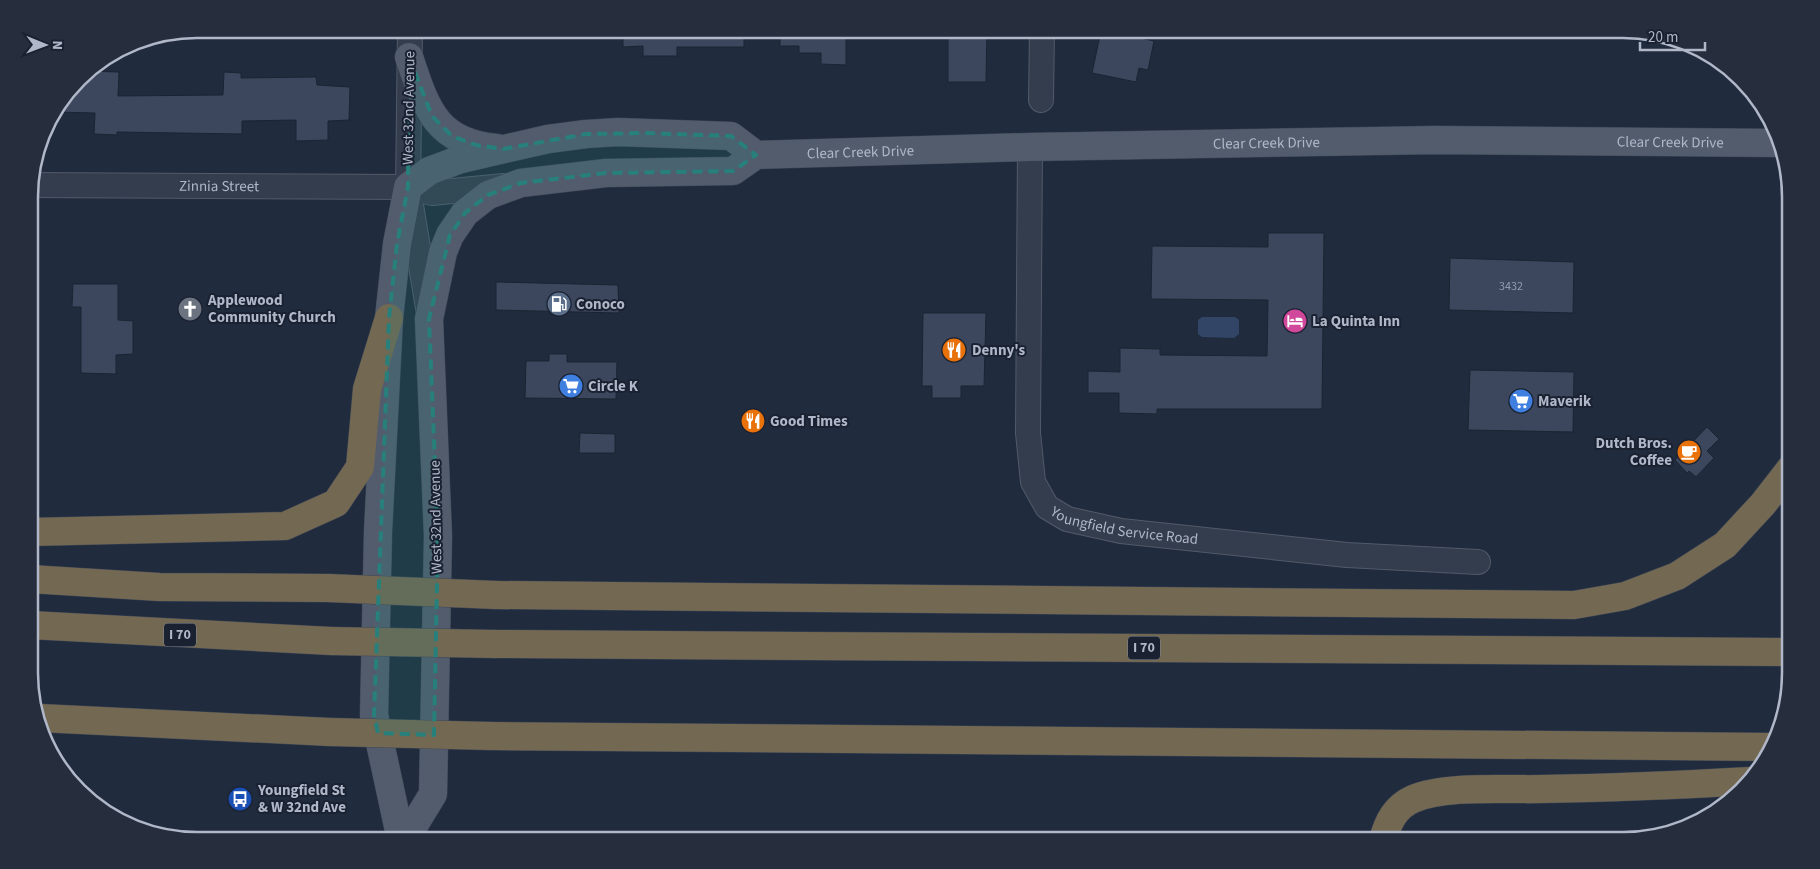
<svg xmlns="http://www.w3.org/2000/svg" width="1820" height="869" font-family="'Source Sans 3',sans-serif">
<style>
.water{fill:#324566}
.building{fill:#3c475d;stroke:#1c2433}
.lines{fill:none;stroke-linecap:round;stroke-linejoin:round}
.minor-casing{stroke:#525a6a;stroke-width:26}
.major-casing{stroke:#3d4655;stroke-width:29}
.highway-casing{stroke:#3f4757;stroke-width:29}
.minor{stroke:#343d4d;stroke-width:24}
.major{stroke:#525c6d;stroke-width:28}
.highway{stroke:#736851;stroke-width:28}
.highway-bridge-casing{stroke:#3f4757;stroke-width:29;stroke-linecap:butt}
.highway-bridge{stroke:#736851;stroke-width:28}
.marked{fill:#27807c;fill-opacity:0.2;stroke:#27807c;stroke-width:4;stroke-dasharray:10 6;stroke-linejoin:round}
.labels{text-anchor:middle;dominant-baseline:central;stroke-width:4;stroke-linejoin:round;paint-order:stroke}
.number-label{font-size:12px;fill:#929bad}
.shield{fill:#1a2231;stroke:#828a9b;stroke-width:1}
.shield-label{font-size:14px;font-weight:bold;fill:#afb7c8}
.street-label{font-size:15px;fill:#afb7c8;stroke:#1a2231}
.poi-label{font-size:15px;font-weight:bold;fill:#afb7c8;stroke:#1a2231;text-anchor:start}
.rim{fill:none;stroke:#afb7c8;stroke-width:2.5}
</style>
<rect width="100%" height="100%" fill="#202b3d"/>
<path class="water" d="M 1202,317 L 1235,317 L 1239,320 L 1239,334 L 1234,338 L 1202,337 L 1198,334 L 1198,320 Z"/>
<path class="building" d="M 623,29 L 744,29 L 744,47 L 677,47 L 677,56 L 643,56 L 643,46 L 623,47 Z
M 780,29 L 846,29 L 846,65 L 821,64 L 821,53 L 799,53 L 799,46 L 780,46 Z
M 948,29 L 987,29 L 986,82 L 948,82 Z
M 1110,29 L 1138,29 L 1136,37 L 1154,41 L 1148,70 L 1139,68 L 1136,82 L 1092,73 L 1101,31 L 1109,33 Z
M 85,71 L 119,72 L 118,96 L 223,95 L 224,72 L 241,73 L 241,78 L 316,77 L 317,85 L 350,87 L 349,120 L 328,121 L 328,140 L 296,141 L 296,120 L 242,121 L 242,134 L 117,132 L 117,135 L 94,134 L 95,113 L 54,112 Z
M 1268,233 L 1324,233 L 1322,409 L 1157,409 L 1157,414 L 1119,413 L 1119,393 L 1088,393 L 1088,371 L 1120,372 L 1120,348 L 1160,349 L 1160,355 L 1267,356 L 1268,300 L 1151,299 L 1152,246 L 1268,247 Z
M 1450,258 L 1574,262 L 1573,313 L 1449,310 Z
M 496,282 L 618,285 L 619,313 L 496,310 Z
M 73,284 L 118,284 L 118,320 L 133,321 L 133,354 L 116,355 L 116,374 L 81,373 L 81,307 L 72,307 Z
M 923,313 L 986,313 L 984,386 L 961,386 L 961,398 L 932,398 L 932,386 L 922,386 Z
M 549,354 L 567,354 L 567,362 L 617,362 L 616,399 L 525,398 L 526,361 L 549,361 Z
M 1470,370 L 1574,372 L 1573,432 L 1468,430 Z
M 1707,427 L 1719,439 L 1707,451 L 1714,458 L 1696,477 L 1689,471 L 1687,473 L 1675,460 Z
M 580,433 L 615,434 L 615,453 L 579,453 Z"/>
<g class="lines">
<defs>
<g id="minor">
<path d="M 410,29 L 408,187 L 428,308"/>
<path d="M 1041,100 L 1042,29"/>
<path id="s1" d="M 1030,147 L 1028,433 L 1033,482 L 1047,507 L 1067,519 L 1121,531 L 1347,555 L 1478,562"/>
<path id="s2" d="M 29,185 L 408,187 L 432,193 L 504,186"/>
</g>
<g id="major">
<path d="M 409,57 C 426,108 436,143 497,148"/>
<path d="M 401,840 L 374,715 L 378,532 L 389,318 L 397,244 L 408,187 L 429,171 L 461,159 L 548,139 L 586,134 L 618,132 L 731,136 L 756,155"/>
<path id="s3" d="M 405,840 L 433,794 L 438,536 L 429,319 L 443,252 L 450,235 L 465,213 L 488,195 L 521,183 L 606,173 L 733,171 L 756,155 L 1030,147 L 1436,140 L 1777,143"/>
</g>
<path id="highway" d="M 30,532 L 285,526 L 336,503 L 360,467 L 367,389 L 389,318
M 30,579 L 159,587 L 328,588
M 496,595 L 1574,605 L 1625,596 L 1677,576 L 1725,545 L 1763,504 L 1791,468
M 30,625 L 331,641
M 496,644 L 1791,652
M 40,718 L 330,732
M 490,736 L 1773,747
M 1383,840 C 1388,822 1395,807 1413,799 C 1445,785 1505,790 1541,789 C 1611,788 1681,785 1750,781"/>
</defs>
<use href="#minor" class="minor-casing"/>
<use href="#major" class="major-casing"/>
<use href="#highway" class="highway-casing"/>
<use href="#minor" class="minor"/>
<use href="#major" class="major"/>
<use href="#highway" class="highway"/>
<defs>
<path id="highway-bridge" d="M 328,588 L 496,595
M 331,641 L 496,644
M 330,732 L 490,736"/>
</defs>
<use href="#highway-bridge" class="highway-bridge-casing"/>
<use href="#highway-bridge" class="highway-bridge"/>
</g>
<path class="marked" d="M 409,57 L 432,116 L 452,136 L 476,145 L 503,149 L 586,134 L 646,133 L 731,136 L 756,155 L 733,171 L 606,173 L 521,183 L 488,195 L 465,213 L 450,235 L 429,319 L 438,536 L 434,735 L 378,733 L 374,715 L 389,318 L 397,244 L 408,187 Z"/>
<defs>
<symbol id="fuel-disc" viewBox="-11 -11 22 22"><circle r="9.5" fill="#5c6f8a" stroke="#1a2231"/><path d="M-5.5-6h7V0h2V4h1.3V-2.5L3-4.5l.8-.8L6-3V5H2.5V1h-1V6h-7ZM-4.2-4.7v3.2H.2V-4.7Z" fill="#fff"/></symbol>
<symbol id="church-disc" viewBox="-11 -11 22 22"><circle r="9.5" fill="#6b7280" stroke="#1a2231"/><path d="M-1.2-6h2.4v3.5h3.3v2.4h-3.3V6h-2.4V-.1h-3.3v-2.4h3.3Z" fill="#fff"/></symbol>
<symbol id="hotel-disc" viewBox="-11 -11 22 22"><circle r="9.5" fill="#d1479c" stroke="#1a2231"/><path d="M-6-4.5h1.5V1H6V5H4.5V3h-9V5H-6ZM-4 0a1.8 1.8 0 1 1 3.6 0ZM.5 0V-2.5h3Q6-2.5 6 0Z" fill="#fff"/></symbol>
<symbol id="restaurant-disc" viewBox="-11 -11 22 22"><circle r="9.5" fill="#e8710a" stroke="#1a2231"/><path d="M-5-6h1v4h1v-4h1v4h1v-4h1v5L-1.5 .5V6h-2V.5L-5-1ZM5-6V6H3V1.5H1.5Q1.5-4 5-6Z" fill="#fff"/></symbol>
<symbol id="supermarket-disc" viewBox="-11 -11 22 22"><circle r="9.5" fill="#3f7fe0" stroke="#1a2231"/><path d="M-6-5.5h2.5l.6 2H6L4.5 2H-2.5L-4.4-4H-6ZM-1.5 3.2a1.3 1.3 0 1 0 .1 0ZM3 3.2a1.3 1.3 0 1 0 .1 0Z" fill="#fff"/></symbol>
<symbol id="cafe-disc" viewBox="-11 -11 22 22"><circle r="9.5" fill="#e8710a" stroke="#1a2231"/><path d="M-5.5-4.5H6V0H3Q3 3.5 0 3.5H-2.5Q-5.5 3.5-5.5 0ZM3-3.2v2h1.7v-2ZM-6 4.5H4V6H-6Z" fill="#fff"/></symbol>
<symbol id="bus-disc" viewBox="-11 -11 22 22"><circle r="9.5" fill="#1a4fb4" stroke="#1a2231"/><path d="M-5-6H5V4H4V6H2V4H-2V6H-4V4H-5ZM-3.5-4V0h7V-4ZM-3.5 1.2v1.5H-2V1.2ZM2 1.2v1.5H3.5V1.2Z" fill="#fff"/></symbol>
</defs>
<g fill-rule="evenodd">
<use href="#fuel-disc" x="545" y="290" width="28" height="28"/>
<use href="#church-disc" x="176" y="295" width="28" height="28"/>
<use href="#hotel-disc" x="1281" y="307" width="28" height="28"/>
<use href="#restaurant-disc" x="940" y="336" width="28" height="28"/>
<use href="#supermarket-disc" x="557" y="372" width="28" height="28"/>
<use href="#supermarket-disc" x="1507" y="387" width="28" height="28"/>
<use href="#restaurant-disc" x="739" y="407" width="28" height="28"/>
<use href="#cafe-disc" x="1675" y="438" width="28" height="28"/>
<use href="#bus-disc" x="226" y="785" width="28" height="28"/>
</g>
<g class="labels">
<g class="number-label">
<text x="1511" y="286">3432</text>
</g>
<g class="shield">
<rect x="164" y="623.5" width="32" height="23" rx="4"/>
<rect x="1128" y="636.5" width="32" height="23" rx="4"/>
</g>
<g class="shield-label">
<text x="180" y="635">I 70</text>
<text x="1144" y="648">I 70</text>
</g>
<g class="street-label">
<text transform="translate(409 108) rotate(-89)">West 32nd Avenue</text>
<text stroke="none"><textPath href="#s3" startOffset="1862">Clear Creek Drive</textPath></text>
<text stroke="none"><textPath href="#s3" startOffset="1458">Clear Creek Drive</textPath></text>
<text stroke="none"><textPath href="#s3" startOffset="1052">Clear Creek Drive</textPath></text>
<text stroke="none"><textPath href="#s2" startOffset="190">Zinnia Street</textPath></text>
<text transform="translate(436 517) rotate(-91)">West 32nd Avenue</text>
<text stroke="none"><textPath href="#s1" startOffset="445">Youngfield Service Road</textPath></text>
</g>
<g class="poi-label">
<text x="208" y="300">Applewood<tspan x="208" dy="17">Community Church</tspan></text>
<text x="576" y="304">Conoco</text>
<text x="1312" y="321">La Quinta Inn</text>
<text x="972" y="350">Denny's</text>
<text x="588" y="386">Circle K</text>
<text x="1538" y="401">Maverik</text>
<text x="770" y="421">Good Times</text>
<text x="1672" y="443" text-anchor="end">Dutch Bros.<tspan x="1672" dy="17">Coffee</tspan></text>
<text x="258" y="790">Youngfield St<tspan x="258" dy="17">&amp; W 32nd Ave</tspan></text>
</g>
</g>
<path d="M0 0H1820V869H0ZM197 38H1623A159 159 0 0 1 1782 197V673A159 159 0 0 1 1623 832H197A159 159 0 0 1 38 673V197A159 159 0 0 1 197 38Z" fill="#262e3d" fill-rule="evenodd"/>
<path class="rim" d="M197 38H1623A159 159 0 0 1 1782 197V673A159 159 0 0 1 1623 832H197A159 159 0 0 1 38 673V197A159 159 0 0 1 197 38Z"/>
<g transform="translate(45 45) rotate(91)" stroke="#1a2231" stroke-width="4" paint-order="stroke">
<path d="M0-4L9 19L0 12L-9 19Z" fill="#afb7c8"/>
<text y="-8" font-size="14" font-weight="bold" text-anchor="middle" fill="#afb7c8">N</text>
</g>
<path d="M1640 42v8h65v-8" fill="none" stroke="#afb7c8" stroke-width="2.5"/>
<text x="1648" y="42" font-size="15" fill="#afb7c8" stroke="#1a2231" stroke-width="4" paint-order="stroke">20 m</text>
</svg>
